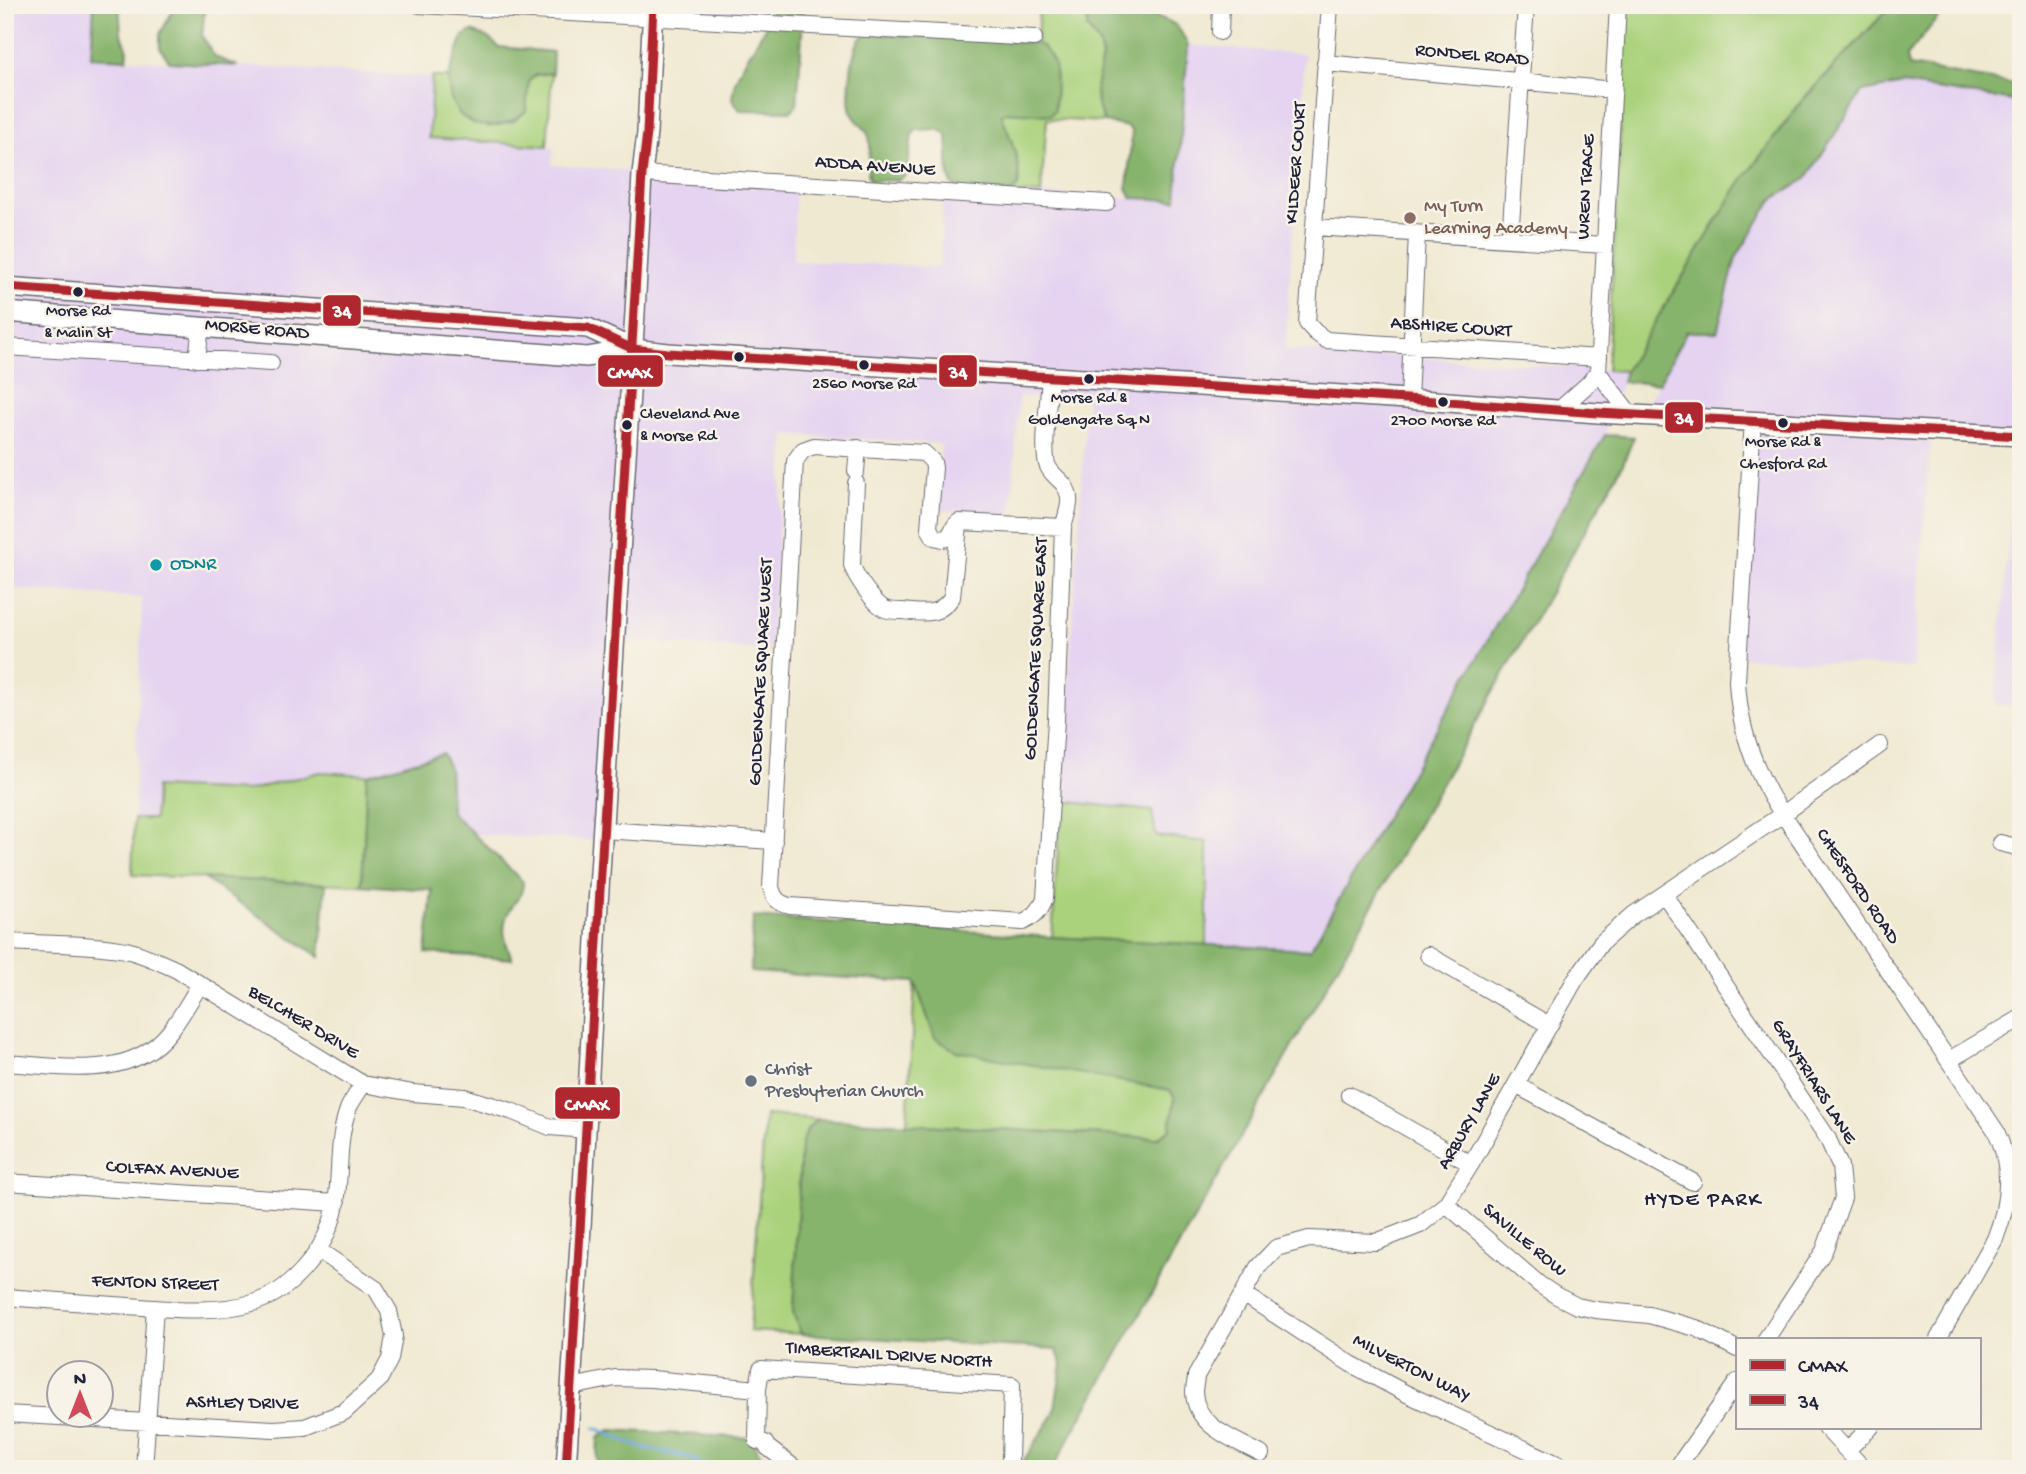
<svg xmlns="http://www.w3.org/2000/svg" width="2026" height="1474" font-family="'Gochi Hand',sans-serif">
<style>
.built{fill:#e5d3f1}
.green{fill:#aad27c;stroke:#667a5c;stroke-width:2}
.forest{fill:#87b46c;stroke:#546b54;stroke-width:2}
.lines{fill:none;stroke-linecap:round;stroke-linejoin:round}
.stream{stroke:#74a9e1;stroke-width:3.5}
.minor-casing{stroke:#6a6870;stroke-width:18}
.major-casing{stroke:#6a6870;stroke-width:22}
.minor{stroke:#fff;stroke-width:16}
.major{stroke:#fff;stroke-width:19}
.bus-1-casing{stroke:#f7f3e8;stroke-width:14}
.bus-2-casing{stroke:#f7f3e8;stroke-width:14}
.bus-1{stroke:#af272f;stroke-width:9}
.bus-2{stroke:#af272f;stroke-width:9}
.education-dot{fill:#8d6e63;stroke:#f7f3e8;stroke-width:2.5}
.bus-dot{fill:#22223b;stroke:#f7f3e8;stroke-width:2.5}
.culture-dot{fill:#0f9aa8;stroke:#f7f3e8;stroke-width:2.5}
.worship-dot{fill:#6b7280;stroke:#f7f3e8;stroke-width:2.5}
.labels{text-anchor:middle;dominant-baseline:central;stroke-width:5;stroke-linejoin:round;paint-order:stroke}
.bus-label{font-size:17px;fill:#22223b;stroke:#f7f3e8}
.street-label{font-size:19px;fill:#22223b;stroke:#f7f3e8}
.education-label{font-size:19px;fill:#785e54;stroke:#f7f3e8;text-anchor:start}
.culture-label{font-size:19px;fill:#0d838f;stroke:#f7f3e8;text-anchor:start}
.worship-label{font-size:19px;fill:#5b616d;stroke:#f7f3e8;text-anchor:start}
.neighbourhood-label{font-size:21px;letter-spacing:2px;fill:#22223b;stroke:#f7f3e8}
.line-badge{stroke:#f7f3e8;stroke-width:2.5}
.badge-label{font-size:19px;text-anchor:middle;font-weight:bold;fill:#fff}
</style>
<rect width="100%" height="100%" fill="#f7f3e8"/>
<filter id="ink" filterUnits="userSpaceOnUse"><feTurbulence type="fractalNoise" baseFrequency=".0143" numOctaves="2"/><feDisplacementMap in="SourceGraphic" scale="14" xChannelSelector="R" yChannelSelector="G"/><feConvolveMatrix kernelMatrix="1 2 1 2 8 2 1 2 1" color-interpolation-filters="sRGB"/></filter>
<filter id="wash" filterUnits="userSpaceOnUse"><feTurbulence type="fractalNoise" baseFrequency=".00686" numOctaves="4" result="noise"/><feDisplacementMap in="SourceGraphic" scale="28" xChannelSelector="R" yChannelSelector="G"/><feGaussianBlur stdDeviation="1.57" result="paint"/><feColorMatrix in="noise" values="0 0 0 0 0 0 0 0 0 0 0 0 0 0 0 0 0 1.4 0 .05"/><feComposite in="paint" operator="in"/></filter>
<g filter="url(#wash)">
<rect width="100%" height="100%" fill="#f0e9d2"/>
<path class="built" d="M 5,5 L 94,5 L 91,57 L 432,77 L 430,138 L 554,147 L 552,165 L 796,184 L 793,261 L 940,267 L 944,190 L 1176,200 L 1188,45 L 1305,54 L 1285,349 L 1625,371 L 1605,435 L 1310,951 L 1207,945 L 1207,842 L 1156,836 L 1152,811 L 1061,801 L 1087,400 L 1019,396 L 1011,515 L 937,510 L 941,444 L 785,434 L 770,651 L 616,640 L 604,841 L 472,834 L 451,812 L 449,768 L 442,753 L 367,775 L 320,772 L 246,791 L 156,787 L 154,820 L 134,819 L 142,598 L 5,588 Z
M 653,5 L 739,5 L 738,21 L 652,18 Z
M 1903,84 L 2021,102 L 2021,707 L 1995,705 L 2017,435 L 1931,429 L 1913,668 L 1738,657 L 1752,420 L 1642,414 L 1686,332 L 1717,332 L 1736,258 L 1772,200 L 1806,178 L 1862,92 Z"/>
<path class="green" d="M 1039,5 L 1089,5 L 1088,28 L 1099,44 L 1102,57 L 1096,89 L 1097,104 L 1104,122 L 1047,119 L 1041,194 L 1009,193 L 1001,114 L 1007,112 L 1050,115 L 1037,43 Z
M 1627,5 L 1892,5 L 1803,99 L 1738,186 L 1625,371 L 1607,370 Z
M 552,73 L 547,146 L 429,138 L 432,77 L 449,77 L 451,96 L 488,127 L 514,121 L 526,111 L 528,81 L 535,75 Z
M 320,772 L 367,775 L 362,885 L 132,875 L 134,819 L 154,819 L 156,787 L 246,791 Z
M 1061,801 L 1152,811 L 1156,836 L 1207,842 L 1207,945 L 1052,937 Z
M 915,982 L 935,1038 L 1170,1090 L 1175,1098 L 1170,1129 L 1157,1138 L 907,1124 Z
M 765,1115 L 818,1119 L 808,1128 L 801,1145 L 793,1312 L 801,1334 L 750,1331 Z"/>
<path class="forest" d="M 94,5 L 119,5 L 121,33 L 128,50 L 127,59 L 91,57 Z
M 176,5 L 205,5 L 202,36 L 215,57 L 238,66 L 170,62 L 160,48 L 160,34 Z
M 772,5 L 804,5 L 797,105 L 791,111 L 740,110 L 732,99 C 733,94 733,87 735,82 C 744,55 768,34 772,5 Z
M 1089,5 L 1131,5 C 1142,18 1162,14 1175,25 C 1181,29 1184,39 1188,45 L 1176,200 L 1132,198 L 1127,188 L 1132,132 L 1128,127 L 1104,122 L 1097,104 L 1096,89 L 1102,57 L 1099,44 L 1087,28 Z
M 1892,5 L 1948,5 L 1907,56 L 1909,66 L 2021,85 L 2021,102 L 1903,84 L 1862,92 L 1806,179 L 1772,200 L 1736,258 L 1717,332 L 1686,332 L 1659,383 L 1622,382 L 1625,371 L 1738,186 L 1803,100 Z
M 472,31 L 487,37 L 499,47 L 553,52 L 552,73 L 535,75 L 529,81 L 526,111 C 493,139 446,127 449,78 C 449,69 460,47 463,36 Z
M 866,33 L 1037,43 C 1062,59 1055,83 1055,110 L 1050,115 L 1007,112 L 1001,114 C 1010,137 1022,163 1018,187 L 1009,193 L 959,191 L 952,184 L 949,177 L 947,134 L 938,129 L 917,130 L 912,134 L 907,174 L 899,180 L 870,181 C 865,168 871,156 870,143 C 870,128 855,123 851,111 C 847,101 851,62 855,51 C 857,43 860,37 866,33 Z
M 1605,435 L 1634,437 L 1622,466 L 1052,1469 L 1018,1469 L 1054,1414 L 1062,1365 L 1056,1349 L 801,1334 L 793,1312 L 801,1145 L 808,1128 L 818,1119 L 1157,1138 L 1170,1129 L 1175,1098 L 1170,1090 L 956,1051 L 935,1038 L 915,982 L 751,972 L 753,917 L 1052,937 L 1310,950 Z
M 442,753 L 449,768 L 451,812 L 523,882 C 522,897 518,897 511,908 C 499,926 505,941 512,959 L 426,953 L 432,890 L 362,885 L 367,775 Z
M 203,878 L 326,884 L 320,957 Z
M 610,1430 L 751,1438 L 768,1469 L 603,1469 L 597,1459 L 598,1438 Z"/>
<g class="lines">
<path class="stream" d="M 595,1428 L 637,1446 L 692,1458 L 707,1469"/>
</g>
</g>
<g filter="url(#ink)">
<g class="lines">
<defs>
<path id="minor" d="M 419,5 L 1034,38
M 1330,5 L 1307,323 L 1315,332 L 1326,340 L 1599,358
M 1618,5 L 1598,372 L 1630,414
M 1220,32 L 1221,5
M 1325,63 L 1614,90
M 642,174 L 1107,203
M 1314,227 L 1605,245
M 1510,239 L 1526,5
M 5,328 L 9,288
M 5,347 L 271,363
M 197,359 L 201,326
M 1050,377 C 1049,397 1042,447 1047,464 C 1050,474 1059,478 1064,485 C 1074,498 1067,513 1063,527 L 1056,720 L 1045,898 C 1040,911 1035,916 1023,922 L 790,906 C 778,903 774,899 771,887 L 795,461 L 803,450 L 814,446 L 924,453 L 933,462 L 934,468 L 929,528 L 934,537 L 943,539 L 947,538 C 953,533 952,526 959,522 L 1063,527
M 1409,399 L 1417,234
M 1559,410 L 1588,384 L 1598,372
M 1753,420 L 1737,681 C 1739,724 1751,761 1772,798 L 1996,1131 C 2013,1167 2009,1204 1995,1239 L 1938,1339
M 856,471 L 858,448
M 856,483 L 852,565 C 855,576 874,604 885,609 C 890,611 897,611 902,611 C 924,613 938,617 952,597 L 959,525
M 603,830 L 774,841
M 2000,843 L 2021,848
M 1664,894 L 1827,1137 L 1840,1166 L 1843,1198 L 1824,1251 L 1766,1339
M 5,942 C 45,944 86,943 126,950 C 143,954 160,962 177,970 L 363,1084 L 413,1093 L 464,1097 L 511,1111 L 550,1127 L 586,1130
M 1428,955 L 1549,1025
M 1949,1060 L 2021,1018
M 5,1063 C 60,1066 131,1082 170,1031 C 181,1017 190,1000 200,985
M 1516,1085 L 1693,1182
M 1349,1095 L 1471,1164
M 5,1182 L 337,1203
M 1446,1204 L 1540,1285 L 1557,1296 L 1577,1306 L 1596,1310 L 1649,1315 L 1696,1328 L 1737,1349
M 1243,1294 L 1351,1364 L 1405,1393 L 1568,1469
M 5,1297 C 46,1300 87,1303 128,1306 C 170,1309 216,1314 256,1302 C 290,1291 320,1256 331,1223 C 344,1185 334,1144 349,1107 C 353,1099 359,1091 363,1084
M 571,1387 L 615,1378 L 652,1379 L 758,1389
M 5,1414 L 274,1429 L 305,1427 L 344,1412 L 379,1380 L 390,1359 L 394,1336 L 389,1311 L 376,1289 L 318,1250
M 1825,1427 L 1864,1469
M 1847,1450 L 1871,1427
M 1261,1454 C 1236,1440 1195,1427 1194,1392 C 1194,1387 1196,1381 1196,1376 L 1258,1267 L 1276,1248 L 1309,1239 L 1376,1242 L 1420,1225 L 1446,1204 L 1471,1164 L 1575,980 L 1601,943 L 1633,915 L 1783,814 L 1880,745
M 144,1469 L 155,1308
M 796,1469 L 767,1447 L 765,1443 L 757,1441 L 758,1389 L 761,1369 L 1012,1385 L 1010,1461 L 1005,1469
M 1676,1469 L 1737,1382"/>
<path id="major" d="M 5,287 L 588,328 L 633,349
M 5,312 L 587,357 L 633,349 L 668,353 L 1407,399 L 1598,413 L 2021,436
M 566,1469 L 581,1227 L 597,921 L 635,313 L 642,174 L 647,133 L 653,5"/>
</defs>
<use href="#minor" class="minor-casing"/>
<use href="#major" class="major-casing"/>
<use href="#minor" class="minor"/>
<use href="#major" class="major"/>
<defs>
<path id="bus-1" d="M 566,1469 L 642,174 L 647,133 L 653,5"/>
<path id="bus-2" d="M 5,287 L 588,328 L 633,349 L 668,353 L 1407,399 L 1598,413 L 2021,436"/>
</defs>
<use href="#bus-1" class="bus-1-casing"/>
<use href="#bus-2" class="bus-2-casing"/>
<use href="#bus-1" class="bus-1"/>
<use href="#bus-2" class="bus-2"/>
</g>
</g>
<circle class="education-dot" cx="1410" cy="218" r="7"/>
<g class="bus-dot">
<circle cx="78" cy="292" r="6"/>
<circle cx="739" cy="357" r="6"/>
<circle cx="864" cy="365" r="6"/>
<circle cx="1089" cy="379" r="6"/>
<circle cx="1443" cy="402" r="6"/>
<circle cx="1783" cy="423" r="6"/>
<circle cx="627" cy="425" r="6"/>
</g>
<circle class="culture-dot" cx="156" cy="565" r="7"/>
<circle class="worship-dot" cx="751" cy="1081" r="7"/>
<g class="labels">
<g class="bus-label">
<text x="78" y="312">Morse Rd<tspan x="78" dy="22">&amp; Malin St</tspan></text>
<text x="864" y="385">2560 Morse Rd</text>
<text x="1089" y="399">Morse Rd &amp;<tspan x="1089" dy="22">Goldengate Sq N</tspan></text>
<text x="640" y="415" text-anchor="start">Cleveland Ave<tspan x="640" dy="22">&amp; Morse Rd</tspan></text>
<text x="1443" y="422">2700 Morse Rd</text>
<text x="1783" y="443">Morse Rd &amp;<tspan x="1783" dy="22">Chesford Rd</tspan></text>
</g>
<g class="street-label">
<text transform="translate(1472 56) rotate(5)">RONDEL ROAD</text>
<text transform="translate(1297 163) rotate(-86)">KILDEER COURT</text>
<text transform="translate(875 167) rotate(4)">ADDA AVENUE</text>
<text transform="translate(1587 187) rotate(-87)">WREN TRACE</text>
<text transform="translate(1451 328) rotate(4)">ABSHIRE COURT</text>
<text transform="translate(257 330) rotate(5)">MORSE ROAD</text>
<text transform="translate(1037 649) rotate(-87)">GOLDENGATE SQUARE EAST</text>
<text transform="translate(762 672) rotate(-87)">GOLDENGATE SQUARE WEST</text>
<text transform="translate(1857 887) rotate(56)">CHESFORD ROAD</text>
<text transform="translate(303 1023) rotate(31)">BELCHER DRIVE</text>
<text transform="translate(1813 1082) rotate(58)">GRAYFRIARS LANE</text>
<text transform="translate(1470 1122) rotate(-60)">ARBURY LANE</text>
<text transform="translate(172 1171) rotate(3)">COLFAX AVENUE</text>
<text transform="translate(1524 1241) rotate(40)">SAVILLE ROW</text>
<text transform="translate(155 1284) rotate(2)">FENTON STREET</text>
<text transform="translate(889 1356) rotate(4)">TIMBERTRAIL DRIVE NORTH</text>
<text transform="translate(1411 1369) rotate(27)">MILVERTON WAY</text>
<text transform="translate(242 1404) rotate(1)">ASHLEY DRIVE</text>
</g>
<g class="education-label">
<text x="1424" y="207">My Turn<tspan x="1424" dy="22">Learning Academy</tspan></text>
</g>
<g class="culture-label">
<text x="170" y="565">ODNR</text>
</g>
<g class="worship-label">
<text x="765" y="1070">Christ<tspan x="765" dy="22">Presbyterian Church</tspan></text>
</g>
<g class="neighbourhood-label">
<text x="1703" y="1201">HYDE PARK</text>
</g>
</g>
<g class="line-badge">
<rect x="322" y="294" width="40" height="33" rx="7" fill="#af272f"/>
<rect x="597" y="354" width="67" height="34" rx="7" fill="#af272f"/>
<rect x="938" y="354" width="40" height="34" rx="7" fill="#af272f"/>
<rect x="1664" y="401" width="40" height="33" rx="7" fill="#af272f"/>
<rect x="554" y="1086" width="67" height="34" rx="7" fill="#af272f"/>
</g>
<g class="badge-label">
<text x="342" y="317">34</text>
<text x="630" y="378">CMAX</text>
<text x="958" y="378">34</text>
<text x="1684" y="424">34</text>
<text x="587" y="1110">CMAX</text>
</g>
<rect width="2026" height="1474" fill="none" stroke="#f7f3e8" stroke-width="28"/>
<rect x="1736" y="1338" width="245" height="91" fill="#f7f3e8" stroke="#a29fa3" stroke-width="2"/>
<rect x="1750" y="1360" width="35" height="10" fill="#af272f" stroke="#a29fa3" stroke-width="2"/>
<text x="1798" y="1372" font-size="21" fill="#22223b">CMAX</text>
<rect x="1750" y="1395" width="35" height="10" fill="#af272f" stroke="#a29fa3" stroke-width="2"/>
<text x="1798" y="1408" font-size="21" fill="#22223b">34</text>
<g transform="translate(80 1394)"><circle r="33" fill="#f7f3e8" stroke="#a29fa3" stroke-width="2"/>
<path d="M0-5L12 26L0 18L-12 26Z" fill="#d1495b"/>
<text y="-10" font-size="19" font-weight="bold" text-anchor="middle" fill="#22223b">N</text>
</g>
</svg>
